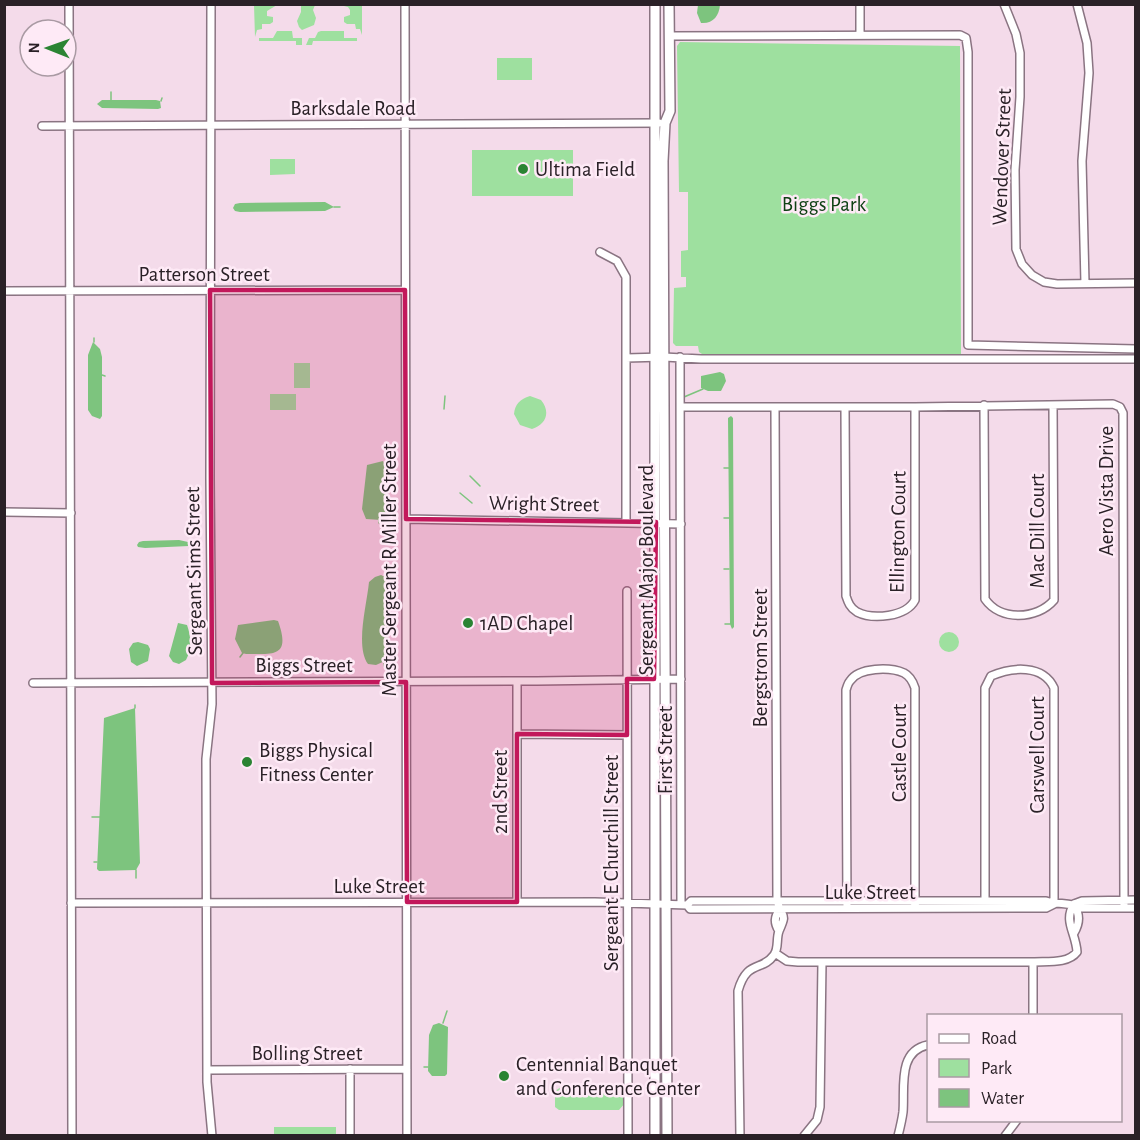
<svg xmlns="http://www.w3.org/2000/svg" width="1140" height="1140" font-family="'Alegreya Sans',sans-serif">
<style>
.green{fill:#9ee09f}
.water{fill:#7dc47e}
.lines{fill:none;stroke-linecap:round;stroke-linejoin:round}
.stream{stroke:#7dc47e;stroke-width:1.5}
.street-casing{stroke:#8a7482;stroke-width:10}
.secondary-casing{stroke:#8a7482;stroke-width:12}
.street{stroke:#fff;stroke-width:7}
.secondary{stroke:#fff;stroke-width:9}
.marked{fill:#c2185b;fill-opacity:0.2;stroke:#c2185b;stroke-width:4.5;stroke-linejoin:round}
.poi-dot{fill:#2b8433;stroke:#feeaf6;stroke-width:2}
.labels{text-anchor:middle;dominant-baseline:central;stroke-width:5;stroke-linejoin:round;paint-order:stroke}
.street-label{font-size:21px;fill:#2a2127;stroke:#feeaf6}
.poi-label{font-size:21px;fill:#2a2127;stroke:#feeaf6;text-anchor:start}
.park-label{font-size:21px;fill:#0f4114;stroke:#feeaf6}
</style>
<rect width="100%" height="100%" fill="#f4dbea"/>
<path class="green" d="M 254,5 L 277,5 L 267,11 L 267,16 L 273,17 L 273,22 L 270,24 L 262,24 L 262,29 L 257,30 L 255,37 Z
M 301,5 L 315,5 L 313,10 L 316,18 L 314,25 L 302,30 L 299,27 L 297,21 L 301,12 Z
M 340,5 L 362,5 L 362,35 L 360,29 L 356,29 L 355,24 L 347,24 L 344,22 L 344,17 L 350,15 L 350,10 L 348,7 Z
M 277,31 L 292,31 L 293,38 L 302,38 L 302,45 L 296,45 L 296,41 L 259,41 L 259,38 L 273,38 Z
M 321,31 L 344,31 L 344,38 L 357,38 L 357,41 L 313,41 L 312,45 L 306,45 L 309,38 L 315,38 L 318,32 Z
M 680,42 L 960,46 L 961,354 L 702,354 L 699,352 L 698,346 L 676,346 L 673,343 L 674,288 L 686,287 L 686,277 L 681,277 L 681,251 L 688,250 L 688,192 L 679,192 L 677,46 Z
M 497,58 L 532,58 L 532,80 L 497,80 Z
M 472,150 L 573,150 L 573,196 L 472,196 Z
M 270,159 L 295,159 L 295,174 L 270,175 Z
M 294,363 L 310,363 L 310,388 L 294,388 Z
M 270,394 L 296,394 L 296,410 L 270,410 Z
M 530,396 L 541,400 C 551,412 546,425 532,429 L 520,425 L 514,414 C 515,404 520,399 530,396 Z
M939 642a10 10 0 1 1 20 0a10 10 0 1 1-20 0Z
M 561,1087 L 619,1087 L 624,1092 L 625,1103 L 619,1110 L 559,1110 L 555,1107 L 555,1091 Z
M 274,1127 L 336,1127 L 336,1135 L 274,1135 Z"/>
<path class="water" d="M 698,5 L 720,5 C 719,16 713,24 701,23 L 697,13 Z
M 102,100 L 156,100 L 160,101 L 161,108 L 158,109 L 102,108 L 97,104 Z
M 325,202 L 334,207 L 325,211 L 240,212 L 235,211 L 233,208 L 235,204 L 240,203 Z
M 93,342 L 100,349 L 102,357 L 102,416 L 100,419 L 92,416 L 88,410 L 88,355 Z
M 720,372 L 724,374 L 726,381 L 721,391 L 708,391 L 701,388 L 701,376 Z
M 731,416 L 733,418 L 734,627 L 732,629 L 730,624 L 728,418 Z
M 383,461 L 388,473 L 388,514 L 381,520 L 366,519 L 362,509 L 367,465 Z
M 179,540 L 188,542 L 189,546 L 145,548 L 138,547 L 137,545 L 139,542 L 143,541 Z
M 381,575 L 387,578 L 388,652 L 385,661 L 376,665 L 368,664 C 355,646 367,604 369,582 L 375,577 Z
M 274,620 L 278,621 C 291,657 274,654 246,654 L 242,653 L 235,639 L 238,625 Z
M 178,623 L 187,625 C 191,636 192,649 186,660 L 179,664 L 173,662 L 169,656 Z
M 138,642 L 148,645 L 150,649 L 148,661 L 137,666 L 131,662 L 129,649 L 133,643 Z
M 135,708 L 140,863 L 136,870 L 99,871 L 97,869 L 104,718 Z
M 439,1023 L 448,1027 L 447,1074 L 445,1076 L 432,1076 L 428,1071 L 429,1035 L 433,1025 Z"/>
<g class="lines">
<path class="stream" d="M 111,101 L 111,92
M 161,101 L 162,98
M 334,207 L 340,207
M 94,338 L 94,342
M 102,375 L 105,376
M 684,397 L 703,389
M 444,409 L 445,396
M 385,467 L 388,467
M 724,468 L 729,468
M 470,476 L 480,486
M 460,493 L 472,503
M 642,497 L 650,496
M 724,518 L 729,518
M 379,519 L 379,523
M 724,569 L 729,569
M 725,624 L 730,624
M 240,657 L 243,653
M 384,666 L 384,661
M 135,705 L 135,708
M 92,817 L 100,817
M 94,862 L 97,862
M 136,878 L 136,870
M 443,1023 L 447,1011
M 424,1067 L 428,1067"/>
<defs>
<path id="street" d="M 69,4 L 72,1136
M 211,4 L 210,479 L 212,704 L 206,759 L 207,1082 L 212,1136
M 405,4 L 407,1136
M 860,4 L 860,35
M 1004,4 L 1016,34 L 1020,53 L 1020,97 L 1015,170 L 1016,249 L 1022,264 L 1032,275 L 1044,282 L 1057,284 L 1136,283
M 1077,4 L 1087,43 L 1089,73 L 1082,161 L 1085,283
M 670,36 L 960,35 L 966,38 L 968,52 L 968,345 L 1136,349
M 42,126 L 659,123
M 600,252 L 617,261 L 626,277 L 626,522
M 4,291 L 405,290
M 680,357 L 681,904
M 626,358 L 664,357 L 701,359 L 1136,359
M 984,405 L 985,599 C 1000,621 1037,620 1054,600 L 1053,405
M 681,407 L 915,407 L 1113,404 L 1120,407 L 1123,413 L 1124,908
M 845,407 L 846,596 C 848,602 850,608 857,612 C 873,620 906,617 915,600 L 915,407
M 4,512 L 71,513
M 406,519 L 681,524
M 627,591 L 628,1136
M 517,681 L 517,902
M 33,683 L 537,681 L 681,679
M 517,734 L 627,735
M 985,901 L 985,688 L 991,676 C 1012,667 1043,664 1054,688 L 1054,904
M 71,903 L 595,902 L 687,905 L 691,901 L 1046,901 C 1058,905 1070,902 1082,908 L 1136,908
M 1074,904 L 1082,901 L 1136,900
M 687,905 L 690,909 L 1046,908 L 1054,904
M 847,908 L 846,690 C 847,687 848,683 850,681 C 859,667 890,667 904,673 C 910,676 913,682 915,688 L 915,908
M 779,931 C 774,923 774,917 780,909
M 1074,933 C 1080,923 1080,914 1074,905
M 775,953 L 787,961 L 798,962 L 1033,962 C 1047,961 1068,964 1077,952 C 1076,933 1063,921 1074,904
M 1033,962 L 1033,1016
M 350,1069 L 350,1136
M 207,1070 L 407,1069
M 740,1136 L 738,991 C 747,959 762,972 774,955 C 779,948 776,939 779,931 C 787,913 783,919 777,901 L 775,407
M 804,1136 L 817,1120 L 820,1107 L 822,962
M 898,1136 C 900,1128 902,1120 903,1112 C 905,1088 897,1051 928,1045
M 1005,1136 L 1017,1120"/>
<path id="secondary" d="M 655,4 L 655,1136
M 667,1136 L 663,161 L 665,123 L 670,111 L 669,4"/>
</defs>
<use href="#street" class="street-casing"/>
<use href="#secondary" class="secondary-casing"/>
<use href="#street" class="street"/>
<use href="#secondary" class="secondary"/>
</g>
<path class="marked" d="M 210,290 L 405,290 L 406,519 L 656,522 L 654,679 L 627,679 L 627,735 L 517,734 L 517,902 L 407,902 L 406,682 L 212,683 Z"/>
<g class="poi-dot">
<circle cx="523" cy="169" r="6"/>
<circle cx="468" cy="623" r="6"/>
<circle cx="247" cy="762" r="6"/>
<circle cx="504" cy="1076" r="6"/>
</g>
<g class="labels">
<g class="street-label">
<text x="353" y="108">Barksdale Road</text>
<text transform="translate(1002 157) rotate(-88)">Wendover Street</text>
<text x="204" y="274">Patterson Street</text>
<text transform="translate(1106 491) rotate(-90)">Aero Vista Drive</text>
<text transform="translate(544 504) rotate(1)">Wright Street</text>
<text transform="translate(1037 531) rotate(-90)">Mac Dill Court</text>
<text transform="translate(898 532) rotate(-89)">Ellington Court</text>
<text transform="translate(389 570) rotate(-90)">Master Sergeant R Miller Street</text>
<text transform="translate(646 570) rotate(-90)">Sergeant Major Boulevard</text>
<text transform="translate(194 571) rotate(-91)">Sergeant Sims Street</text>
<text transform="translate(760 658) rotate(-90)">Bergstrom Street</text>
<text x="304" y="665">Biggs Street</text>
<text transform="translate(665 750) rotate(-90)">First Street</text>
<text transform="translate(899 753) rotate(-90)">Castle Court</text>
<text transform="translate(1037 755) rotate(-90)">Carswell Court</text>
<text transform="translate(500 792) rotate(-90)">2nd Street</text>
<text transform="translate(611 863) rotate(-90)">Sergeant E Churchill Street</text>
<text x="379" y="886">Luke Street</text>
<text x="870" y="892">Luke Street</text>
<text x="307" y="1053">Bolling Street</text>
</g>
<g class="poi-label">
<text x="535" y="169">Ultima Field</text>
<text x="480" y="623">1AD Chapel</text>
<text x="259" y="750">Biggs Physical<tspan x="259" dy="24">Fitness Center</tspan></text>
<text x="516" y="1064">Centennial Banquet<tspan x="516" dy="24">and Conference Center</tspan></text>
</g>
<g class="park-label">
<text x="824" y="204">Biggs Park</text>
</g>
</g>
<rect width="1140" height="1140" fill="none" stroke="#2a2127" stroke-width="12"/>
<rect x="927" y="1014" width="195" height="108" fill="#feeaf6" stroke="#a99aa3" stroke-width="1.5"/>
<rect x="939" y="1034" width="30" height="9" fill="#ffffff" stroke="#a99aa3" stroke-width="1.5"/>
<text x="981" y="1044" font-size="18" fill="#2a2127">Road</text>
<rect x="939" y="1059" width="30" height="18" fill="#9ee09f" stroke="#a99aa3" stroke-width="1.5"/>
<text x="981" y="1074" font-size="18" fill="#2a2127">Park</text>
<rect x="939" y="1089" width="30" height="18" fill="#7dc47e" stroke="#a99aa3" stroke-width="1.5"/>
<text x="981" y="1104" font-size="18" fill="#2a2127">Water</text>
<g transform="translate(48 48) rotate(271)"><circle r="28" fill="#feeaf6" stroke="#a99aa3" stroke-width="1.5"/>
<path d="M0-4.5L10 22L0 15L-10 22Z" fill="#2b8433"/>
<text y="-9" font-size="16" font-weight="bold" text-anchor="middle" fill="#2a2127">N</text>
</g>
</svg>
